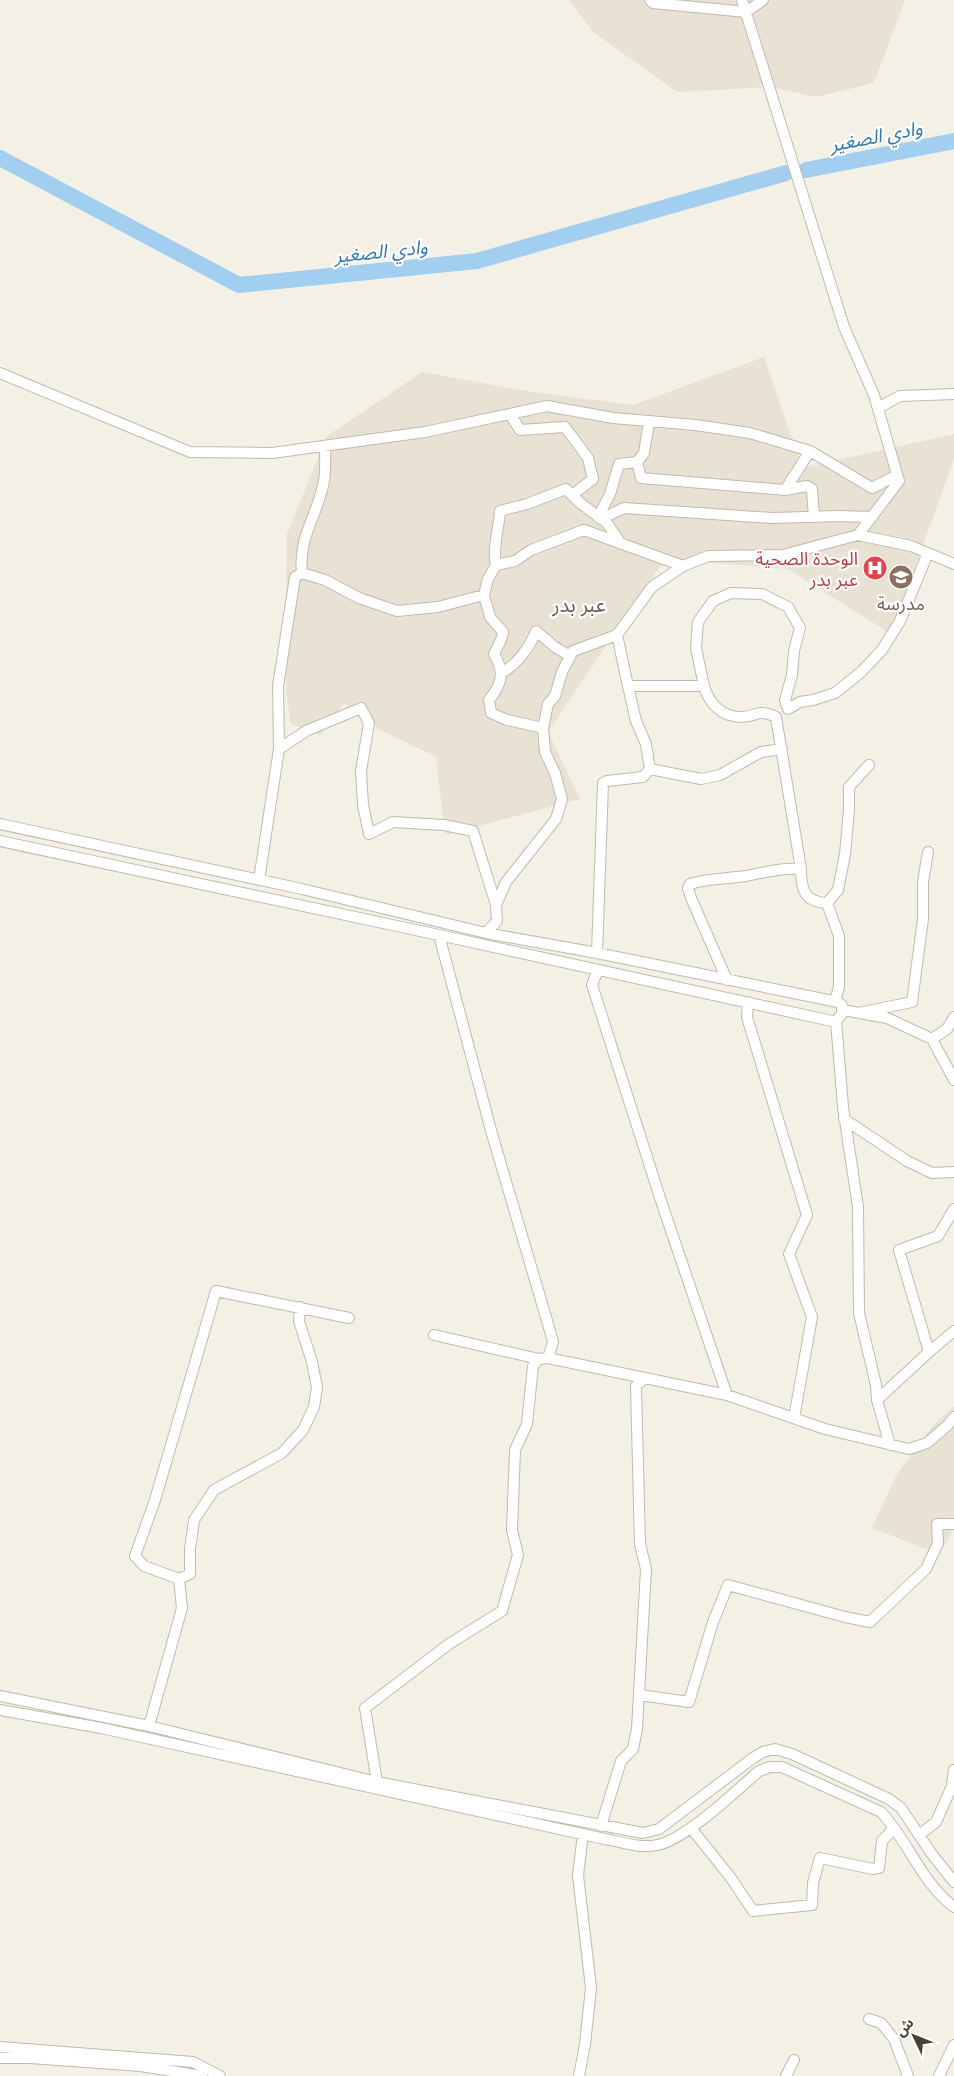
<svg xmlns="http://www.w3.org/2000/svg" width="954" height="2076" font-family="'PT Sans','Noto Sans Arabic',sans-serif">
<style>
.residential{fill:#e7e2d4}
.lines{fill:none;stroke-linecap:round;stroke-linejoin:round}
.river{stroke:#a2cef0;stroke-width:16}
.minor-casing{stroke:#c2baac;stroke-width:12}
.minor{stroke:#fff;stroke-width:10}
.labels{text-anchor:middle;dominant-baseline:central;stroke-width:4.5;stroke-linejoin:round;paint-order:stroke}
.health-label{font-size:18px;fill:#be3a42;stroke:#fff;text-anchor:end}
.education-label{font-size:18px;fill:#785e54;stroke:#fff}
.water-label{font-size:19px;font-style:italic;fill:#2f77b2;stroke:#fff}
.quarter-label{font-size:20px;fill:#695e4d;stroke:#fff}
</style>
<rect width="100%" height="100%" fill="#f3f0e6"/>
<path class="residential" d="M 569,0 L 905,0 L 874,83 L 816,97 L 770,87 L 677,92 L 593,32 Z
M 764,357 L 802,468 L 954,434 L 954,459 L 891,634 L 788,569 L 665,559 L 548,732 L 580,799 L 445,835 L 436,757 L 381,730 L 344,703 L 320,735 L 291,724 L 286,692 L 287,534 L 327,436 L 422,372 L 527,391 L 633,405 Z
M 954,1407 L 954,1529 L 939,1554 L 872,1528 L 897,1474 L 935,1423 Z"/>
<g class="lines">
<path class="river" d="M 0,158 L 239,285 L 477,261 L 786,173
M 806,170 L 954,141"/>
<defs>
<path id="minor" d="M 650,0 L 653,3 L 746,12 L 763,0
M 742,0 L 844,327 L 874,395 L 899,481 L 858,535
M 0,373 L 190,452 L 272,453 L 425,432 L 547,406 L 613,418 L 695,425 L 750,433 L 810,451 L 872,488 L 897,475
M 878,408 L 900,396 L 954,394
M 510,414 L 520,430 L 565,427 L 588,458 L 593,479 L 572,495
M 325,446 C 325,457 326,470 324,481 C 318,515 298,536 302,573 L 325,580 L 359,598 L 397,611 L 438,607 L 484,595 L 490,617 L 503,632 L 501,640 L 494,654 C 505,673 502,684 489,700 L 491,713 L 507,720 L 543,728
M 637,462 L 644,453 L 649,422
M 785,490 L 810,451
M 598,517 L 610,494 L 619,464 L 637,462 L 641,478 L 785,490 L 807,486 L 812,489 L 814,517
M 601,519 L 624,508 L 773,518 L 839,516 L 872,517
M 496,565 C 492,550 499,528 500,511 L 527,504 L 566,489 L 579,502 L 607,523 L 619,541
M 484,595 L 488,579 L 496,565 L 515,561 L 531,550 L 584,530 L 683,566
M 617,635 L 628,686 L 704,686 L 696,648 L 698,622 L 713,601 L 731,593 L 762,594 L 788,607 L 800,628 L 794,651 L 792,675 L 785,700 L 788,709 L 800,702 L 813,700 L 835,693 L 861,672 L 882,650 L 900,621 L 928,553
M 501,673 C 517,665 530,647 536,631 L 555,647 L 570,656
M 704,686 C 709,703 721,717 741,717 C 758,717 756,708 776,717 L 801,869 C 801,889 804,902 827,903 L 839,936 L 839,987 L 835,1001
M 279,749 L 278,686 L 295,577 L 302,573
M 650,769 L 701,779 L 720,775 L 761,752 L 782,749
M 0,824 L 302,889 L 486,933 L 597,953 L 838,1002 L 842,1005 L 842,1014 L 836,1021 L 832,1021 L 439,935 L 0,841
M 259,880 L 279,749 L 306,731 L 361,708 L 369,723 L 361,771 L 363,805 L 369,834 L 393,822 L 444,825 L 473,831 L 496,905 L 497,921 L 486,933
M 827,903 L 838,890 L 845,854 L 849,810 L 849,787 L 869,765
M 496,905 L 506,882 L 556,819 L 562,799 L 555,773 L 545,752 L 543,728 L 548,704 L 555,696 L 562,672 L 573,651 L 617,635 L 652,587 L 683,566 L 708,556 L 783,555 L 858,535 L 911,546 L 954,564
M 439,935 L 492,1134 L 548,1324 L 553,1342 L 548,1358
M 597,953 L 603,783 L 607,781 L 643,777 L 650,769 L 646,744 L 636,721 L 628,686
M 598,970 L 592,985 L 662,1204 L 727,1395
M 727,980 L 691,898 L 688,888 L 690,884 C 708,878 727,879 746,876 C 765,872 781,868 801,869
M 748,1002 L 747,1017 L 807,1215 L 789,1254 L 812,1317 L 794,1418
M 843,1010 L 887,1018 L 932,1039 L 954,1080
M 859,1013 L 912,1002 L 923,919 L 923,882 L 928,852
M 836,1021 L 843,1107 L 858,1207 L 859,1313 L 876,1385 L 877,1400 L 890,1445
M 932,1039 L 947,1029 L 954,1017
M 844,1119 L 907,1161 L 932,1173 L 954,1172
M 434,1335 L 539,1359
M 929,1352 L 954,1331
M 877,1400 L 929,1352 L 899,1250 L 938,1236 L 954,1209
M 179,1579 L 190,1574 L 190,1549 L 194,1520 L 214,1490 L 282,1453 L 303,1430 L 314,1407 L 317,1387 L 312,1362 L 299,1321 L 300,1307
M 640,1695 L 689,1702 L 713,1622 L 728,1585 L 845,1617 L 870,1622 L 926,1569 L 938,1543 L 937,1524 L 954,1524
M 0,1696 L 149,1726 L 377,1782 L 643,1833 L 659,1829 L 753,1758 L 763,1752 L 775,1749 L 792,1754 L 889,1799 L 901,1808 L 931,1853 L 954,1882
M 0,1710 L 101,1728 L 600,1838 C 618,1841 640,1849 657,1845 C 685,1840 736,1791 759,1771 L 770,1767 L 782,1767 L 881,1812 C 909,1842 921,1882 954,1907
M 149,1726 L 182,1608 L 179,1579 L 144,1566 L 135,1556 L 155,1500 L 216,1291 L 349,1318
M 377,1782 L 365,1708 L 449,1644 L 502,1611 L 518,1555 L 512,1530 L 515,1450 L 527,1424 L 533,1366 L 539,1359 L 548,1358 L 727,1395 L 825,1429 L 909,1449 L 927,1443 L 948,1425 L 954,1417
M 601,1826 L 621,1761 L 633,1749 L 637,1729 L 646,1569 L 640,1544 L 636,1386 L 644,1379
M 691,1828 L 731,1878 L 753,1911 L 812,1905 L 813,1883 L 820,1858 L 873,1869 L 879,1868 L 882,1841 L 894,1828
M 919,1835 L 936,1822 L 952,1786 L 954,1770
M 869,2019 L 881,2023 L 894,2039 L 908,2076
M 0,2047 L 193,2062 L 220,2076
M 0,2058 L 30,2058 L 141,2066 L 202,2076
M 579,2076 L 585,2044 L 591,1988 L 578,1875 L 583,1834
M 786,2076 L 794,2060
M 939,2076 L 954,2045"/>
</defs>
<use href="#minor" class="minor-casing"/>
<use href="#minor" class="minor"/>
</g>
<defs>
<symbol id="hospital-disc" viewBox="-11 -11 22 22"><circle r="9.5" fill="#e0444e" stroke="#fff"/><path d="M-5-5h3v3.5h4V-5h3V5h-3V1.5h-4V5h-3Z" fill="#fff"/></symbol>
<symbol id="school-disc" viewBox="-11 -11 22 22"><circle r="9.5" fill="#8d6e63" stroke="#fff"/><path d="M0-5L7-2L0 1L-7-2ZM-4 1L0 2.5L4 1V4Q0 6-4 4Z" fill="#fff"/></symbol>
</defs>
<g fill-rule="evenodd">
<use href="#hospital-disc" x="861" y="554" width="28" height="28"/>
<use href="#school-disc" x="887" y="563" width="28" height="28"/>
</g>
<g class="labels">
<g class="health-label">
<text x="858" y="558">الوحدة الصحية<tspan x="858" dy="21">عبر بدر</tspan></text>
</g>
<g class="education-label">
<text x="901" y="603">مدرسة</text>
</g>
<g class="water-label">
<text transform="translate(876 136) rotate(-11)">وادي الصغير</text>
<text transform="translate(381 251) rotate(-6)">وادي الصغير</text>
</g>
<g class="quarter-label">
<text x="579" y="605">عبر بدر</text>
</g>
</g>
<g transform="translate(914 2036) rotate(313)" stroke="#ffffff" stroke-width="4" paint-order="stroke">
<path d="M0-4L9 19L0 12L-9 19Z" fill="#464035"/>
<text y="-8" font-size="14" font-weight="bold" text-anchor="middle" fill="#464035">ش</text>
</g>
</svg>
